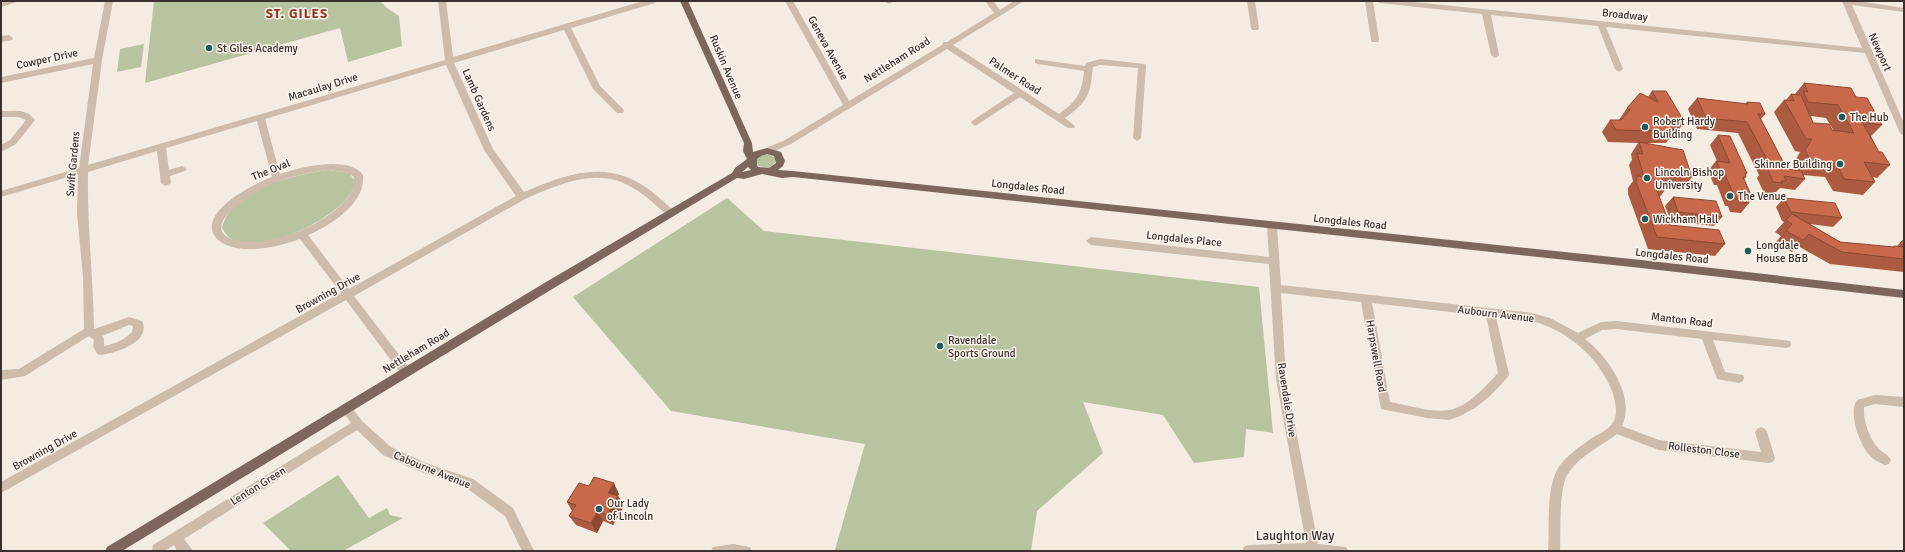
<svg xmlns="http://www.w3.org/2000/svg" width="1905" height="552" font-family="Signika,sans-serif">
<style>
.green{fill:#b8c4a0}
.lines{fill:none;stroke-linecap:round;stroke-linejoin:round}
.minor{fill:#cdbbac;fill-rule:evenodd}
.major{fill:#7d675c;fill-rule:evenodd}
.wall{fill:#ac5a40;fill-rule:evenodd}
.shaded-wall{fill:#8c4a34}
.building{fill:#c8694b;stroke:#8c4a34}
.poi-dot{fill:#1f5a5e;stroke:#fbf5ee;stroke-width:1.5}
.labels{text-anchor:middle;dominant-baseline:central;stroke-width:3;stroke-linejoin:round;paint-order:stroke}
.street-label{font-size:11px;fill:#3b302b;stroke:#fbf5ee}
.poi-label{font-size:11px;fill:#3b302b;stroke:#fbf5ee;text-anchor:start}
.far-district-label{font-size:13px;font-weight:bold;letter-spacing:1px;fill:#8c3b22;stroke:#fbf5ee}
.near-street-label{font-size:13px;fill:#3b302b;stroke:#fbf5ee}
</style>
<rect width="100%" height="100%" fill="#f4ebe1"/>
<path class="green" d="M 154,1 L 380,1 L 387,8 L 399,16 L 402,46 L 348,62 L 340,28 L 145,83 Z
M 144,44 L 141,67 L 117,72 L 120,49 Z
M 768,154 L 775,157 L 775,163 L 769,168 L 758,166 L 756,160 L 760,156 Z
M 329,170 L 349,173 L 355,181 C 353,214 263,254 235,241 C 228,238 226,234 222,228 C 230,190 296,174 329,170 Z
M 727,198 L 764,231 L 1259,287 L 1273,433 L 1246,429 L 1244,457 L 1194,463 L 1163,415 L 1083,402 L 1103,453 L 1037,511 L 1031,551 L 835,550 L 865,444 L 671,411 L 573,297 Z
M 338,475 L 369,518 L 387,508 L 390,515 L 403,518 L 343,551 L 291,551 L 263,523 Z"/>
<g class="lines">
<path class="minor" d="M 7,1 L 16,1 L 17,2 L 1,7 L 1,3 Z
M 105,1 L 113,1 L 102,60 L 88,165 L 445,60 L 438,1 L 446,1 L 453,57 L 643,1 L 656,1 L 655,3 L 571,28 L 600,86 L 623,109 L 624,111 L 623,113 L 617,113 L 593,89 L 564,30 L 454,63 L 493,149 L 524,192 C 571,172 611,158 655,194 C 661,200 670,206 675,213 L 673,215 L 667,215 C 656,206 646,195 633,188 C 598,166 559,184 525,199 L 354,296 L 410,369 L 411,372 L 410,375 L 406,376 L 402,375 L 346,300 L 1,493 L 1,482 L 341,293 L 300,239 C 279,247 236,257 217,239 C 214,236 211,231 212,225 C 214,204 254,184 272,177 L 257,121 L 166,148 L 169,170 L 182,166 L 187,169 L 185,171 L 170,176 L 171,183 L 166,186 L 161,183 L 157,151 L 88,172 C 87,224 93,276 94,329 L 129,317 L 142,321 C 152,342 115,353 101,355 L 97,354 L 93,346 L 94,340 L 89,336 L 25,376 L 1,380 L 1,370 L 19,369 L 84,329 L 83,277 L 77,213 L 78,174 L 1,197 L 1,191 L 79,168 L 93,64 L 1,83 L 1,77 L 94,58 ZM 446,65 L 484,150 L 516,196 L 349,289 L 308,235 C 331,225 366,203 363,175 C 349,155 300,167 280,174 L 265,119 ZM 329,170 L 348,173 L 354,177 L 353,189 C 338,220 276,246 242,241 C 236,240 227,239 223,233 C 219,227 223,219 228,214 C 255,187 291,174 329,170 ZM 129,325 L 133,326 L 132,332 C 124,340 115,344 104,346 L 104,339 L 102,336 Z
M 785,1 L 793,1 L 849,101 L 942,45 L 943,42 L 947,42 L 994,13 L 985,1 L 993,1 L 1000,10 L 1014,1 L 1024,1 L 953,45 L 1059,114 C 1077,101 1082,93 1084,71 L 1038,64 L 1035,63 L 1035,59 L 1085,66 L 1086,63 L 1100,59 L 1145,64 L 1146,66 L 1141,138 L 1137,141 L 1133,138 L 1138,68 L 1100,65 L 1093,67 C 1092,72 1092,77 1091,83 C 1089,99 1078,109 1065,118 L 1075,126 L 1074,128 L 1068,128 L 1020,97 L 975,126 L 971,123 L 972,121 L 1014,93 L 947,49 L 791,144 L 770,153 L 764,153 L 762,151 L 764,149 L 785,140 L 843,105 Z
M 884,1 L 892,1 L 893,2 L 889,4 Z
M 1247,1 L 1255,1 L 1259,28 L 1258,30 L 1252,30 L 1251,28 Z
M 1365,1 L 1373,1 L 1379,40 L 1378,42 L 1372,42 L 1371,40 Z
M 1376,1 L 1404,1 L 1862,48 L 1842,1 L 1857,1 L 1904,8 L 1904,12 L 1852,5 L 1904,123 L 1904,136 L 1900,133 L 1865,53 L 1606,27 L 1623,69 L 1619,72 L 1615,69 L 1598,26 L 1491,15 L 1499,55 L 1495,58 L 1491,55 L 1482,14 L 1380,3 Z
M 9,35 L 13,38 L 12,40 L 1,42 L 1,36 Z
M 1,111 C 13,111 27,108 35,120 L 16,144 L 1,152 L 1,145 L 10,140 L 26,120 L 18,117 L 1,117 Z
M 1272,222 L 1277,226 L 1281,285 L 1532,313 L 1550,318 L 1578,333 L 1601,322 L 1616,321 L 1790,341 L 1791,344 L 1790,347 L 1786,348 L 1713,340 L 1725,372 L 1743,375 L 1744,378 L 1743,381 L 1739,383 L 1717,379 L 1702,339 L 1616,329 L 1602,330 L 1585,339 C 1608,357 1636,396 1622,426 L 1659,440 L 1761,452 L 1755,432 L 1757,429 L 1761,427 L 1765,429 L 1767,432 L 1775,458 L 1773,462 L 1769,463 L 1659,450 L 1617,434 C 1601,446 1581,455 1569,472 C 1558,486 1561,532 1560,551 L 1548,551 C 1550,526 1545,486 1560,465 C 1567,456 1576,449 1585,443 C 1593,436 1609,431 1614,421 C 1618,412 1615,400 1612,391 C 1600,361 1574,336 1544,325 C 1529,319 1512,319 1496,317 L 1509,374 L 1508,377 L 1490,396 L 1475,408 L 1460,416 L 1449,420 L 1427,418 L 1381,409 L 1361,302 L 1281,293 L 1286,379 L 1318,544 L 1346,547 L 1348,551 L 1242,551 L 1244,547 L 1248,545 L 1306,543 L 1276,379 L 1269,264 L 1091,245 L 1086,241 L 1091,237 L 1269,257 L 1267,226 ZM 1372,303 L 1486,316 L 1498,373 C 1486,386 1468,407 1449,410 C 1430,413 1408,405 1390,402 Z
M 1875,395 L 1904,397 L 1904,407 L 1875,404 L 1864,407 C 1863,420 1869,437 1877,447 C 1881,452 1888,454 1891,460 L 1889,464 L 1885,465 C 1880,463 1873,459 1869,455 C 1859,443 1848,413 1857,400 Z
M 346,403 L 350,405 L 362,421 L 391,447 L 426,463 L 473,479 L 513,508 L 534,551 L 522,551 L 505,516 L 465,487 L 419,471 L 383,455 L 357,430 L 184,539 L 193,551 L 177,551 L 174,545 L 165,551 L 152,551 L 153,545 L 351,423 L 340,408 L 342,405 Z
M 733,544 L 750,547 L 752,551 L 711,551 L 713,547 Z"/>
<path class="major" d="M 680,1 L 688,1 L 752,143 L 753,152 L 767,148 L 781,152 L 785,161 L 783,166 L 778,170 L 793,171 L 1641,260 L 1904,290 L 1904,298 L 1641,268 L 793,177 L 782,178 L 762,174 L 744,179 L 737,178 L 554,288 L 122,551 L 105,551 L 107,547 L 546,282 L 732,173 L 735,168 L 747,159 L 743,151 L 744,143 ZM 767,154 L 774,156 L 776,163 L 769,168 L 758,167 L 757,165 L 757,159 L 761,156 ZM 748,167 L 751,170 L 742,172 Z"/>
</g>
<path class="wall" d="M 1804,83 L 1856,97 L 1882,125 L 1871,136 L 1879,152 L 1890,165 L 1877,178 L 1873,177 L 1875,182 L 1863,195 L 1833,191 L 1825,177 L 1803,175 L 1805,179 L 1795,190 L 1780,188 L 1776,192 L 1774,192 L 1772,194 L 1764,193 L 1757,178 L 1759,175 L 1738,133 L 1697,129 L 1688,109 L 1697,98 L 1746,104 L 1747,102 L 1765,114 L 1761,119 L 1787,169 L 1798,170 L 1794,163 L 1800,152 L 1795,151 L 1774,112 L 1784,100 L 1786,100 L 1791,94 L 1795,94 ZM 1811,116 L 1826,118 L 1834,131 L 1832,130 L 1813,123 Z
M 1652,91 L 1684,121 L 1683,123 L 1683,124 L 1674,136 L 1672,136 L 1669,140 L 1668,140 L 1666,143 L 1648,143 L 1692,177 L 1682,190 L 1665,188 L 1666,189 L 1659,198 L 1670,225 L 1725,244 L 1715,256 L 1648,249 L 1628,194 L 1628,188 L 1633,181 L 1629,165 L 1632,160 L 1631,154 L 1638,143 L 1608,142 L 1602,132 L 1610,120 L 1619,120 L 1627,108 L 1648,97 Z
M 1718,135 L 1747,173 L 1746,175 L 1746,177 L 1744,179 L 1752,197 L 1749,202 L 1749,203 L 1741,213 L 1730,212 L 1728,206 L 1725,206 L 1717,185 L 1714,185 L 1708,171 L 1716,161 L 1717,161 L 1710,145 Z
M 1673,197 L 1722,217 L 1714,226 L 1671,221 L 1665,206 Z
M 1784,198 L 1842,218 L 1833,227 L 1810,224 L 1840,242 L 1892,247 L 1894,246 L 1897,246 L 1904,239 L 1904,272 L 1830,264 L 1798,246 L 1792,252 L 1775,243 L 1781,236 L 1775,232 L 1784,222 L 1782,221 L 1776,207 Z
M 619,494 L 618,496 L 624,506 L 613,525 L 603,521 L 597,533 L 576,525 L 569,516 L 572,511 L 567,502 Z"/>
<path class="shaded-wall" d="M 614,483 L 619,494 L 614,503 L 608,493 Z
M 618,496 L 624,506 L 613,525 L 607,515 Z
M 598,511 L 603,521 L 597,533 L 591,523 Z"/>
<path class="building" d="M 1804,83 L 1851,88 L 1856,97 L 1867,98 L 1882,125 L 1862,122 L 1879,152 L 1882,152 L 1890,165 L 1864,162 L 1875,182 L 1844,179 L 1837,164 L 1811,162 L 1805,150 L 1812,139 L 1806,139 L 1784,100 L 1794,101 L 1791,94 L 1801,95 L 1813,123 L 1829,124 L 1832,130 L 1854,133 L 1838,105 L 1808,102 L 1803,91 L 1808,92 Z
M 1652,91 L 1666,91 L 1684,121 L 1681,121 L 1683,124 L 1676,124 L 1678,128 L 1673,128 L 1674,131 L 1616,130 L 1610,120 L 1621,120 L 1630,110 L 1627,108 L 1640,93 L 1658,102 Z
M 1697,98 L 1748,104 L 1747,102 L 1760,103 L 1765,114 L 1758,114 L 1787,169 L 1801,171 L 1805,179 L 1784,176 L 1786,181 L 1781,181 L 1782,183 L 1773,182 L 1767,167 L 1771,167 L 1747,122 L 1706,118 Z
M 1718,135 L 1730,136 L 1747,173 L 1745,173 L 1746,177 L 1743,177 L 1752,197 L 1747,197 L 1749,203 L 1739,202 L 1736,196 L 1734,195 L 1725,175 L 1723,175 L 1716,161 L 1730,163 Z
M 1639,142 L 1683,150 L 1692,177 L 1660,174 L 1666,189 L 1656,188 L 1670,225 L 1719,230 L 1725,244 L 1657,237 L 1636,182 L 1637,176 L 1644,177 L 1637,153 L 1643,154 Z
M 1673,197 L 1716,201 L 1722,217 L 1678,212 Z
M 1784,198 L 1835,203 L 1842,218 L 1791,212 Z
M 1792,214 L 1840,242 L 1894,247 L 1894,246 L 1903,247 L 1900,243 L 1904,240 L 1904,259 L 1842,252 L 1809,234 L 1803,240 L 1786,231 L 1792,224 L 1786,220 Z
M 594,477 L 614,483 L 608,493 L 618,496 L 607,515 L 598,511 L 591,523 L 569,516 L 576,505 L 567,502 L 579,483 L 589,486 Z"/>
<g class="poi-dot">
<circle cx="209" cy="48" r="4"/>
<circle cx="1842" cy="117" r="4"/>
<circle cx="1645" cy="127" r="4"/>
<circle cx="1840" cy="164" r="4"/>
<circle cx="1647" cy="178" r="4"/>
<circle cx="1730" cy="196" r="4"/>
<circle cx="1645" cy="219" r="4"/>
<circle cx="1748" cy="251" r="4"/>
<circle cx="940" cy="346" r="4"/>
<circle cx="599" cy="509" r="4"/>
</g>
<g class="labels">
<g class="street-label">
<text transform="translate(1625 15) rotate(6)">Broadway</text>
<text transform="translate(828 48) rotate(61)">Geneva Avenue</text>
<text transform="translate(1880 52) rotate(66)">Newport</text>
<text transform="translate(47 59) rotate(-12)">Cowper Drive</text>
<text transform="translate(897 60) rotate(-32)">Nettleham Road</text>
<text transform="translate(726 67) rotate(67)">Ruskin Avenue</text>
<text transform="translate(1015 76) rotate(33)">Palmer Road</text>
<text transform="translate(323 87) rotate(-17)">Macaulay Drive</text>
<text transform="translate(479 100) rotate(66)">Lamb Gardens</text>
<text transform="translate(73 164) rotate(-85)">Swift Gardens</text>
<text transform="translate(271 170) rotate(-22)">The Oval</text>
<text transform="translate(1028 187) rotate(6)">Longdales Road</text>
<text transform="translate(1350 222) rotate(6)">Longdales Road</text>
<text transform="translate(1184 239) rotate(6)">Longdales Place</text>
<text transform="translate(1672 256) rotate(6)">Longdales Road</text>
<text transform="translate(328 293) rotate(-29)">Browning Drive</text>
<text transform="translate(1496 314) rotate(7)">Aubourn Avenue</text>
<text transform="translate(1682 320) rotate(7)">Manton Road</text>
<text transform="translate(416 351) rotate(-31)">Nettleham Road</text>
<text transform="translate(1376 356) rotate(80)">Harpswell Road</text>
<text transform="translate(1287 400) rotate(81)">Ravendale Drive</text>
<text transform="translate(45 450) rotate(-29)">Browning Drive</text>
<text transform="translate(1704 450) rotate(7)">Rolleston Close</text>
<text transform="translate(432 470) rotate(22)">Cabourne Avenue</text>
<text transform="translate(258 486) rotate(-32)">Lenton Green</text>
</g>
<g class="poi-label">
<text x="217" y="48">St Giles Academy</text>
<text x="1850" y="117">The Hub</text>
<text x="1653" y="121">Robert Hardy<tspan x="1653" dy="13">Building</tspan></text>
<text x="1832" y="164" text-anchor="end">Skinner Building</text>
<text x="1655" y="172">Lincoln Bishop<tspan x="1655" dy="13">University</tspan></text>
<text x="1738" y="196">The Venue</text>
<text x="1653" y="219">Wickham Hall</text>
<text x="1756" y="245">Longdale<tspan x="1756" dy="13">House B&amp;B</tspan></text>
<text x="948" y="340">Ravendale<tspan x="948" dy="13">Sports Ground</tspan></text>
<text x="607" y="503">Our Lady<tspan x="607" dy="13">of Lincoln</tspan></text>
</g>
<g class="far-district-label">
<text x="297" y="14">ST. GILES</text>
</g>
<g class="near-street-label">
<text x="1295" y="536">Laughton Way</text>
</g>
</g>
<rect width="1905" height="552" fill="none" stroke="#3b302b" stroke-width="4"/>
</svg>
